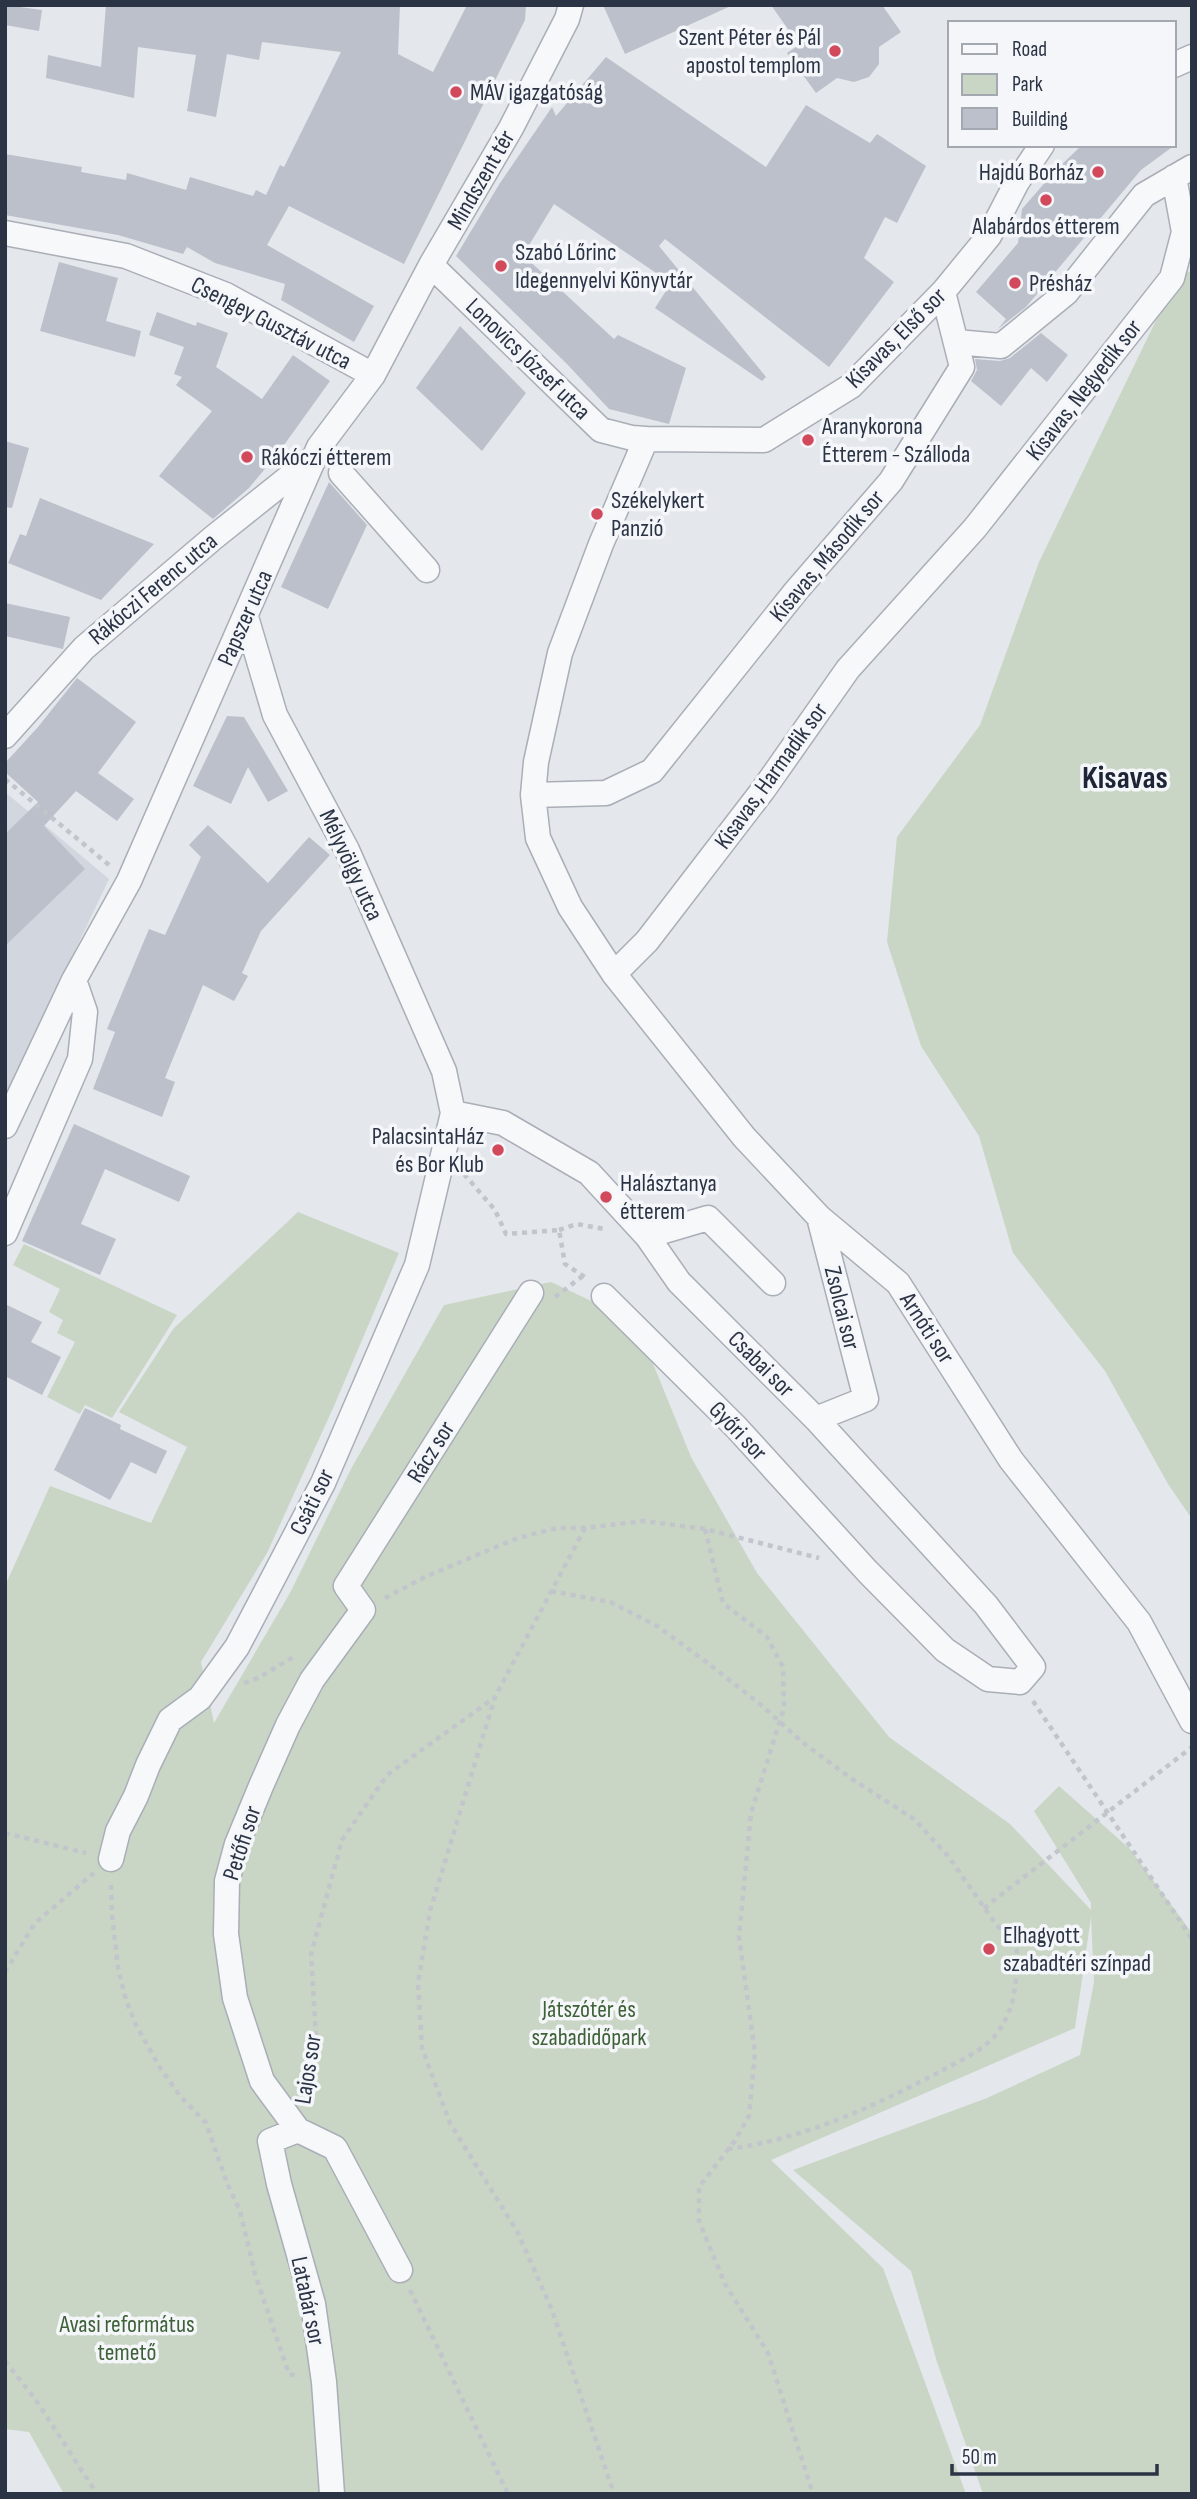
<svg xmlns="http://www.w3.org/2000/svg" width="1197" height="2499" font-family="'Sofia Sans Condensed',sans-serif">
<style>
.built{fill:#d2d6de}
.green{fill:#c9d6c5}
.building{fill:#bbc0ca}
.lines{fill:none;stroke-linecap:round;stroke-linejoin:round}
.street-casing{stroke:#a9aeb7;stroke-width:27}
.path{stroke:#c2c5cb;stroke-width:4.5;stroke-dasharray:5 5;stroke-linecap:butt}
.street{stroke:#f7f8fa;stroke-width:24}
.poi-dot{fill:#d1495b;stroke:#f4f6f9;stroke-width:2.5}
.labels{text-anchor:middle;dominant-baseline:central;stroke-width:7;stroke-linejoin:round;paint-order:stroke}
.poi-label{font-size:24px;fill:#2b3445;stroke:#f4f6f9;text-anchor:start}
.street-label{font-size:24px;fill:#2b3445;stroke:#f4f6f9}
.park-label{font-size:24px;fill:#3f6138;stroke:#f4f6f9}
.district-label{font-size:32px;font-weight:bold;fill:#1d2536;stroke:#f4f6f9}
</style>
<rect width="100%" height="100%" fill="#e4e7ec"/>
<path class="built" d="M 5,792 L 109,879 L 5,1098 Z"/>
<path class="green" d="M 1192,271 L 1192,1519 L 1168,1484 L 1105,1371 L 1013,1253 L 979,1136 L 921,1046 L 887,942 L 897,837 L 980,725 L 1039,562 L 1178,275 Z
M 298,1212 L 399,1253 L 334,1406 L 267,1553 L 201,1662 L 214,1723 L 290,1593 L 351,1469 L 444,1305 L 551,1282 L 636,1322 L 691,1457 L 757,1573 L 889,1737 L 1010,1824 L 1091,1910 L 1091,1903 L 1034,1811 L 1059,1786 L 1130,1849 L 1192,1933 L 1192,2494 L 983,2494 L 937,2362 L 911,2271 L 793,2170 L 987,2098 L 1080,2055 L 1094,1982 L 1091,1917 L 1075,2028 L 771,2160 L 883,2268 L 966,2494 L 64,2494 L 29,2432 L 5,2429 L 5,1586 L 50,1486 L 151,1523 L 187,1447 L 119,1412 L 174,1328 Z
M 24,1244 L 177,1315 L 112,1418 L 85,1405 L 80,1414 L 47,1397 L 75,1342 L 57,1333 L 63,1320 L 49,1312 L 60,1289 L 13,1265 Z"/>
<path class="building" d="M 5,5 L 42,10 L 39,31 L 5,25 Z
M 106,5 L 400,5 L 398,54 L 433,72 L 467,5 L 526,5 L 525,20 L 404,264 L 289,206 L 267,245 L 374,306 L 354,342 L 281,300 L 285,284 L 215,263 L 187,247 L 183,254 L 118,235 L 5,215 L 5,154 L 82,167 L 81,172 L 126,180 L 127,173 L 186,190 L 190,177 L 253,196 L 256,190 L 266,195 L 280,165 L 284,167 L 341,52 L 262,42 L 259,60 L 227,54 L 216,117 L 187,111 L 196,55 L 138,47 L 134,98 L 46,78 L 48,55 L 101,67 Z
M 603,5 L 733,5 L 625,54 Z
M 771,5 L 882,5 L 901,32 L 879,47 L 879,64 L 869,77 L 854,82 L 837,78 L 816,93 L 787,53 L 799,45 Z
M 606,57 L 766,167 L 806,105 L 870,143 L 877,134 L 926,166 L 897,223 L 885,217 L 864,258 L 894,282 L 829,367 L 665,239 L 659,246 L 766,377 L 762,381 L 655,308 L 671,283 L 554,204 L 523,255 L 614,339 L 618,335 L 686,368 L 669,424 L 609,409 L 567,364 L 456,256 L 500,183 L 552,107 L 556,116 Z
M 1082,145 L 1175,145 L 1141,170 L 1026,307 L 998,329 L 1006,319 L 976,292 L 1018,243 L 1022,209 L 1055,171 Z
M 59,262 L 118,278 L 106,321 L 141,331 L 135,357 L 40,331 Z
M 157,312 L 196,326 L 197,322 L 228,333 L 216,367 L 262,399 L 293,355 L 330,381 L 279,452 L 249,488 L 213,519 L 159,476 L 212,411 L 176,385 L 182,377 L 174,374 L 184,347 L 149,335 Z
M 460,326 L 526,393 L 482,451 L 416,388 Z
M 1041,333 L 1068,355 L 1047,382 L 1031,368 L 1001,406 L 971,381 L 977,370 L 975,359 L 1000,361 L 1010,358 Z
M 5,441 L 29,448 L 12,508 L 5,507 Z
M 329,482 L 367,525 L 328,609 L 281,587 Z
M 40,498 L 154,544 L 101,600 L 8,563 L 20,534 L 26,536 Z
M 5,603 L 70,617 L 63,649 L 5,636 Z
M 77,678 L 136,722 L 98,773 L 134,799 L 117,821 L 76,791 L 44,826 L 85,869 L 5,946 L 5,834 L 38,802 L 5,772 L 5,763 L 38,727 Z
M 227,716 L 244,717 L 288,791 L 268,802 L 248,767 L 231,804 L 193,786 Z
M 208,825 L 268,883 L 309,837 L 330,855 L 261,931 L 242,973 L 248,976 L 234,1001 L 203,985 L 165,1078 L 175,1082 L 162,1117 L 93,1089 L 115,1032 L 107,1029 L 149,929 L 165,935 L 201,857 L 189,845 Z
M 74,1124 L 190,1176 L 179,1202 L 105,1169 L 81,1224 L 116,1239 L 100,1275 L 22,1241 Z
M 5,1304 L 42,1322 L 31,1342 L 61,1357 L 42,1395 L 5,1376 Z
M 85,1408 L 121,1425 L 120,1429 L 167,1451 L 156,1474 L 131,1462 L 110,1500 L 54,1470 Z"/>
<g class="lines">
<defs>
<path id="street" d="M 1174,65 L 1192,57
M 5,233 L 126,256 L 226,295 L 373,375
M 431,265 L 601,430 L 632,438 L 646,439 L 601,544 L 560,653 L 536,762 L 533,795 L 538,838 L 570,907 L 614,974 L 744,1137 L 819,1217 L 898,1283 L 1011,1460 L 1139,1622 L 1192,1721
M 956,342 L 1001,346 L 1066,293 L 1144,195 L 1192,167
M 646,439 L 764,440 L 851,386 L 943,292 L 989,236 L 1017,182 L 1042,145
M 341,473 L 427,570
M 5,736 L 84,648 L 213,538 L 312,459
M 533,795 L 606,793 L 652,771 L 796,591 L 891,481 L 962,367 L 943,292
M 614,974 L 647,941 L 763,790 L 848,669 L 975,528 L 1172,278 L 1184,232 L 1174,177
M 453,1113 L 503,1123 L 589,1173 L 647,1236 L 679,1282 L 816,1419 L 986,1605 L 1033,1667 L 1020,1682 L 988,1679 L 945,1650 L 867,1571 L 736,1427 L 604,1296
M 5,1126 L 74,980 L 129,881 L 319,447 L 373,375 L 431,265 L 511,128 L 567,19 L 571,5
M 5,1233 L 80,1059 L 85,1012 L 74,980
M 647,1236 L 708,1218 L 773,1283
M 816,1419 L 866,1399 L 819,1217
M 111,1859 L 118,1831 L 136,1796 L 148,1765 L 170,1720 L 200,1698 L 237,1647 L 323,1483 L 417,1265 L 453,1113 L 444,1071 L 347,850 L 275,715 L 246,617
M 298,2130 L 270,2141 L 279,2184 L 313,2304 L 324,2382 L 332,2494
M 400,2270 L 335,2148 L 298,2130 L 262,2081 L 235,1998 L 226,1934 L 227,1881 L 237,1844 L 261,1786 L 288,1725 L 312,1680 L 363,1610 L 346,1586 L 531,1293"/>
</defs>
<use href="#street" class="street-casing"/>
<path class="path" d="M 5,779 L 109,865
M 464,1174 L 495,1210 L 506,1234 L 559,1230 L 565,1264 L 586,1278
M 559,1230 L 577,1224 L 604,1229
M 555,1297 L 584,1275
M 585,1528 L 495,1697 L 430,1911 L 418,1983 L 422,2048 L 450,2123 L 518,2233 L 552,2310 L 614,2494
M 705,1529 L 723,1603 L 767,1637 L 783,1667 L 784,1708 L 751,1813 L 739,1937 L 755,2053 L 749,2116 L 734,2142 L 699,2187 L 699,2221 L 725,2284 L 768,2353 L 813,2494
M 551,1591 L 610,1602 L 657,1626 L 705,1661 L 760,1704 L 802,1742 L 852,1779 L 914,1819 L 948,1856 L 993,1920 L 1017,1951 C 1016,1982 1017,2004 998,2032 C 986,2049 960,2061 941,2071 C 875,2106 804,2139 728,2149
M 385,1598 L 425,1577 L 515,1539 L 557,1528 L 585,1528 L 643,1521 L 705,1529 L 819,1558
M 244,1683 L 258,1678 L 295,1656
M 1033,1701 L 1192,1939
M 5,1833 L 86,1853
M 111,1885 L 112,1915 L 118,1968 L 126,2000 L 136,2025 L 159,2066 L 180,2096 L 206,2123 L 227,2183 L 240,2211 L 255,2274 L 289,2374 L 297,2376
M 984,1908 L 1192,1747
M 5,1972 L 35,1923 L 94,1873
M 305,2095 L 316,2037 L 311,1954 L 342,1840 L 387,1775 L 494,1698
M 410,2290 L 508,2494
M 5,2361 L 36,2400 L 97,2494"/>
<use href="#street" class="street"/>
</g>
<g class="poi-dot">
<circle cx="835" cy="51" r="7"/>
<circle cx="456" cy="92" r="7"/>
<circle cx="1098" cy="172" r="7"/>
<circle cx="1046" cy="200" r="7"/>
<circle cx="501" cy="266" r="7"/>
<circle cx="1015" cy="283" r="7"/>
<circle cx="808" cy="440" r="7"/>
<circle cx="247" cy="457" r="7"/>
<circle cx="597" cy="514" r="7"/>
<circle cx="498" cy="1150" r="7"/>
<circle cx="606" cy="1197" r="7"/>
<circle cx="989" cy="1949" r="7"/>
</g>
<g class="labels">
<g class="poi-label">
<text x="821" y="37" text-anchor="end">Szent Péter és Pál<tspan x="821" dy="28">apostol templom</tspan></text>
<text x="470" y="92">MÁV igazgatóság</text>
<text x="1084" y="172" text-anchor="end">Hajdú Borház</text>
<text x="1046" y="226" text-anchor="middle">Alabárdos étterem</text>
<text x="515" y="252">Szabó Lőrinc<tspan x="515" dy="28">Idegennyelvi Könyvtár</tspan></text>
<text x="1029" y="283">Présház</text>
<text x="822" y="426">Aranykorona<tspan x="822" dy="28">Étterem - Szálloda</tspan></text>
<text x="261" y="457">Rákóczi étterem</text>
<text x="611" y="500">Székelykert<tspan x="611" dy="28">Panzió</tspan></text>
<text x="484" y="1136" text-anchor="end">PalacsintaHáz<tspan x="484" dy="28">és Bor Klub</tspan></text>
<text x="620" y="1183">Halásztanya<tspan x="620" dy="28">étterem</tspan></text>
<text x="1003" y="1935">Elhagyott<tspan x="1003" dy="28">szabadtéri színpad</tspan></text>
</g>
<g class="street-label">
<text transform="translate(481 180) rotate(-60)">Mindszent tér</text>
<text transform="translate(271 323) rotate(27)">Csengey Gusztáv utca</text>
<text transform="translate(896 338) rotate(-45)">Kisavas, Első sor</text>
<text transform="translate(528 359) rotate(44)">Lonovics József utca</text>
<text transform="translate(1084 390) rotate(-52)">Kisavas, Negyedik sor</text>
<text transform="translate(827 556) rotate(-50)">Kisavas, Második sor</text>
<text transform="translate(153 589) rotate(-40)">Rákóczi Ferenc utca</text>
<text transform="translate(245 618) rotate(-66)">Papszer utca</text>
<text transform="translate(771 776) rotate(-54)">Kisavas, Harmadik sor</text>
<text transform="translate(351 865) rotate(65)">Mélyvölgy utca</text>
<text transform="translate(842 1308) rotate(76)">Zsolcai sor</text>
<text transform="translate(927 1328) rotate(57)">Arnóti sor</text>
<text transform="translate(761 1364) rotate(45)">Csabai sor</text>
<text transform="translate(738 1431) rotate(46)">Győri sor</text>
<text transform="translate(431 1452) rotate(-58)">Rácz sor</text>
<text transform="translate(312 1502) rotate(-64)">Csáti sor</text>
<text transform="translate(242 1843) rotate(-72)">Petőfi sor</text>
<text transform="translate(308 2069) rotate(-81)">Lajos sor</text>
<text transform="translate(308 2301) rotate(78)">Latabár sor</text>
</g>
<g class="park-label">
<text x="589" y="2009">Játszótér és<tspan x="589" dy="28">szabadidőpark</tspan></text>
<text x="127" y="2324">Avasi református<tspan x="127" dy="28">temető</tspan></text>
</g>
<g class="district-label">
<text x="1125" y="778">Kisavas</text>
</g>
</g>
<rect width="1197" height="2499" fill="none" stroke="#2b3445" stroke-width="14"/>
<rect x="948" y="21" width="228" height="126" fill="#f4f6f9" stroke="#a4a8b1" stroke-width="2"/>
<rect x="962" y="44" width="35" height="10" fill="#f7f8fa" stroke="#a4a8b1" stroke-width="2"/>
<text x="1012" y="56" font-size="21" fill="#2b3445">Road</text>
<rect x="962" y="74" width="35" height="21" fill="#c9d6c5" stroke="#a4a8b1" stroke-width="2"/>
<text x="1012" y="91" font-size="21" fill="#2b3445">Park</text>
<rect x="962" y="108" width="35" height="21" fill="#bbc0ca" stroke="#a4a8b1" stroke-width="2"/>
<text x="1012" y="126" font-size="21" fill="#2b3445">Building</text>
<path d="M952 2464v10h205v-10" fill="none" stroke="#2b3445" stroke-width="3.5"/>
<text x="962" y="2464" font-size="21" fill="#2b3445" stroke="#f4f6f9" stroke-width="5" paint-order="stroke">50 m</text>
</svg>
